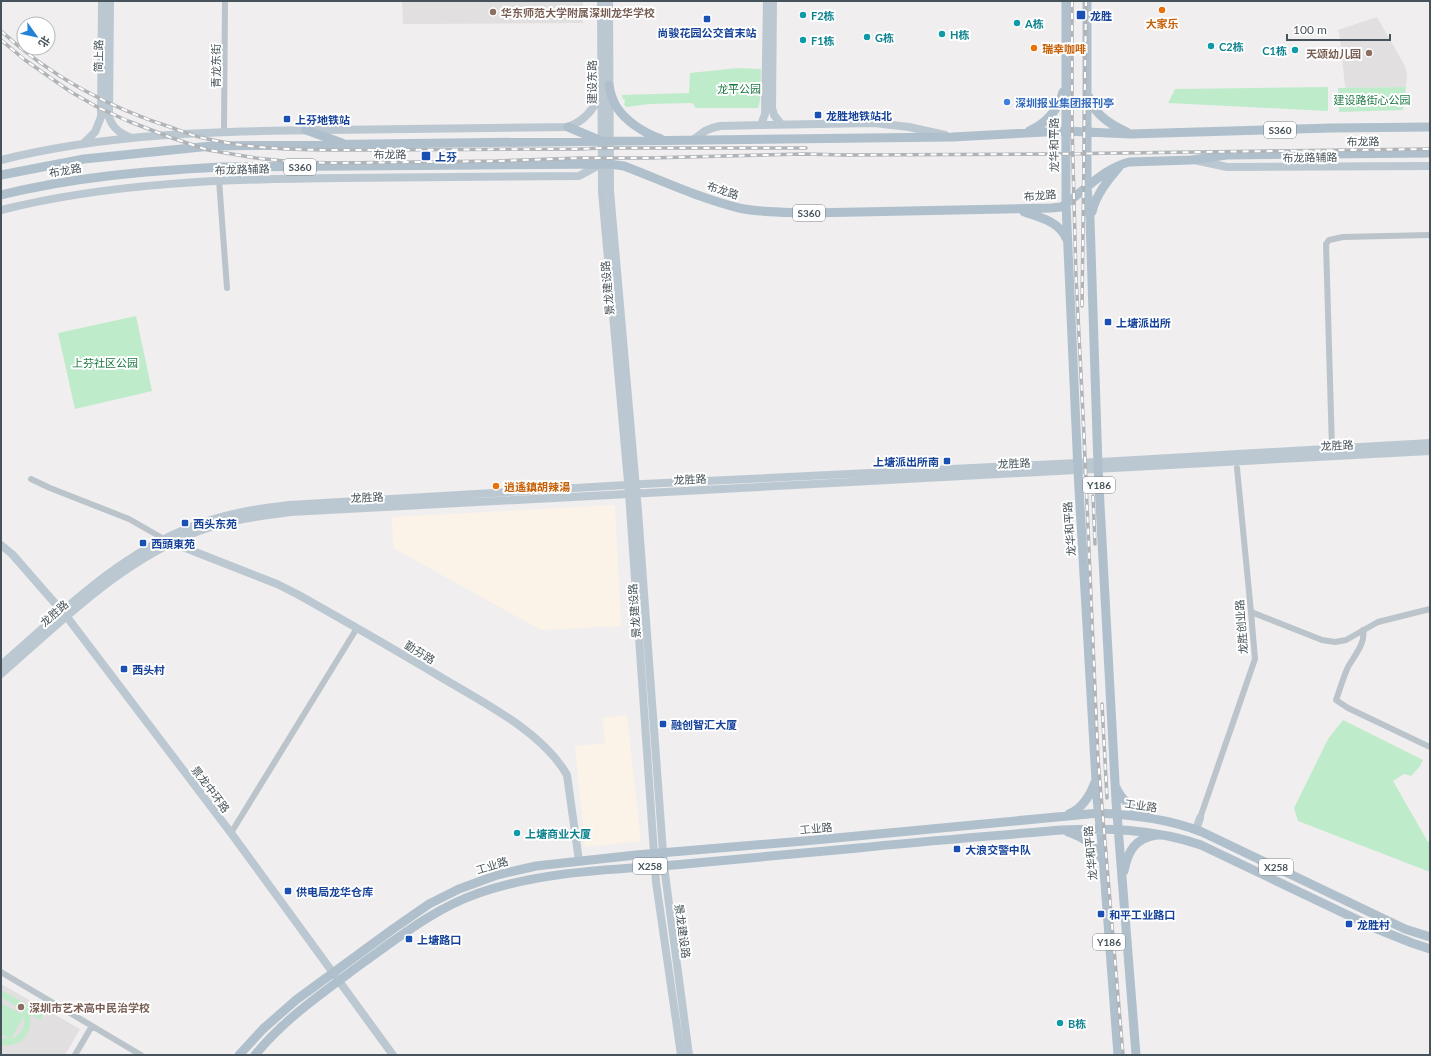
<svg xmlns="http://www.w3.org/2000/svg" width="1431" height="1056" font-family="Lato,'Noto Sans SC',sans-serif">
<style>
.commercial{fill:#fbf3e7}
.education{fill:#e1dfdf}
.green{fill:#beeccb;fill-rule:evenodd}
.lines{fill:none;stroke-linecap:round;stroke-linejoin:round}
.street{stroke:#bac4ca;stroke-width:6}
.secondary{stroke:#bcc8d1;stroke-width:8}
.primary{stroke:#afc0cc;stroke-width:9}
.rail-casing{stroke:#b0b4b8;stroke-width:3.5}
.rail{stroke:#fff;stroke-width:2;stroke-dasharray:6;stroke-linecap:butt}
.food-dot{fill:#e8710a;stroke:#fff;stroke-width:1.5}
.education-dot{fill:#8d6e63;stroke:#fff;stroke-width:1.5}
.culture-dot{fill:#0f9aa8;stroke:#fff;stroke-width:1.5}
.transit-dot{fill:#1a4fb4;stroke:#fff;stroke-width:1.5}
.shop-dot{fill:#3f7fe0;stroke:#fff;stroke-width:1.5}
.labels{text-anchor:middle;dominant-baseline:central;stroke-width:4;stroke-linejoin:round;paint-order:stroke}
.shield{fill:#fff;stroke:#7e878c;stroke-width:1}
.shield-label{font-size:10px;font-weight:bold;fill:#47535a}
.education-label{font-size:11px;font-weight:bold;fill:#785e54;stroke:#fff;text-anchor:start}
.culture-label{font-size:11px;font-weight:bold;fill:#0d838f;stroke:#fff;text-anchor:start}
.transit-label{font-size:11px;font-weight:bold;fill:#164399;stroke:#fff;text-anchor:start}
.food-label{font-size:11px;font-weight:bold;fill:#c56008;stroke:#fff;text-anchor:start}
.street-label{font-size:11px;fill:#47535a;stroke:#fff}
.park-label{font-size:11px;fill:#1b7840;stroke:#fff}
.shop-label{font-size:11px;font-weight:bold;fill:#366cbe;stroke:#fff;text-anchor:start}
</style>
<rect width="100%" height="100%" fill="#f0eeee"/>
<path class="commercial" d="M 615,505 L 621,626 L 541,630 L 393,548 L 392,517 Z
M 627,715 L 641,841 L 585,847 L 575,746 L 605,743 L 602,718 Z"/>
<path class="education" d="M 402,1 L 583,1 L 583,23 L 403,24 Z
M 1377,17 L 1405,66 L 1407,75 L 1406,87 L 1347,88 L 1345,86 L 1340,38 L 1338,30 Z
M 1,984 L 80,1029 L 65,1055 L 1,1055 Z"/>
<path class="green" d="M 738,68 L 761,69 L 760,101 L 758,108 L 695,108 L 695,106 L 692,103 L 649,104 L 627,107 L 624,105 L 625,100 L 622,98 L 622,95 L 689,93 L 690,73 Z
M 1328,87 L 1328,111 L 1168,103 L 1175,89 Z
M 1406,87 L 1403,110 L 1339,112 L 1338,88 Z
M 136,316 L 152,391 L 75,409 L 58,333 Z
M 1343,720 L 1423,760 L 1420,766 L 1411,776 L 1404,774 L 1393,781 L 1428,842 L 1430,841 L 1430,872 L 1298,821 L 1294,808 L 1328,739 Z
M 1,990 L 43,1014 L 40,1020 L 30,1014 C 33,1033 21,1048 1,1045 L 1,1038 L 10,1039 L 1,1034 L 1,1003 L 23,1015 L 19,1008 L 1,997 ZM 24,1016 C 26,1026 21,1036 11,1039 Z"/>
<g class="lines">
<path class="street" d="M 224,131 L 225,1
M 219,180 L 227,288
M 1332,449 L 1326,244 L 1329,240 L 1343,237 L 1430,235
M 31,479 L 50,488 L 129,519 L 164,539
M 1251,612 L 1322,640 L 1335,642 L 1346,640 L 1378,622 L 1430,609
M 1363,630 C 1366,643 1354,656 1348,667 C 1343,678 1340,689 1336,700 L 1348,708 L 1430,747
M 1200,818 L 1255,659 L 1251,612 L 1237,468
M 231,833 L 357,628
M 1,972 L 141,1055
M 75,1055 L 92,1026"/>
<path class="secondary" d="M 110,1 L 109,117 C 113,129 121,134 132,138
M 601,1 L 602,192 L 629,493 L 656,882 L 681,1055
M 609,1 L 610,191 L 638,511 L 664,866 L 689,1055
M 773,1 L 772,108 L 774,115 L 781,124
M 761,125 L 765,114 L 767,1
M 693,140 L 705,131 L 712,128 L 720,126 L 761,125 L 874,123 L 909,127 L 945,135
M 83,144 L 95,132 L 101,117 L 102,1
M 1,160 C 108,133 219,131 329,130 C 409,129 488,128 568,127 C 584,121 594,110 600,94
M 1194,160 L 1227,167 L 1430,166
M 1,210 C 113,182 228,179 343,178 C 421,178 500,177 579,176 L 601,164
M 170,542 L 277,584 L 297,594 C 345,621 392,648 439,676 C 482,702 542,731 567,775 L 579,861
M 1,545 L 12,554 L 67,617 L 231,833 L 393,1055
M 1,665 C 60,614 118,555 191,527 C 223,514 255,509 289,505 L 643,484 L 1118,461 L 1430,443
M 1,674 C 62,621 122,560 199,531 C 229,520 260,516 291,512 C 671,491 1050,472 1430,451
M 1196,830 L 1200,818"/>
<path class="primary" d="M 1066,1 L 1066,204 L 1078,471 L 1097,798 L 1102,844 L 1118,1055
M 1087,1 L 1087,187 L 1090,219 L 1098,467 L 1116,801 L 1136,1055
M 609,85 C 610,92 612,99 616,106 C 625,121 644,133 661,139
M 1089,97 C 1094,115 1111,125 1127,132
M 568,127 L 599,140
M 306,130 L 342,143
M 1029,131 C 1047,123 1058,110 1063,92
M 1,175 L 84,159 L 211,146 L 952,137 L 1065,131 L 1130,134 L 1333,128 L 1430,127
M 1,195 C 73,177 146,171 220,167 L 609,164 L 624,166 C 661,180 701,199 739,208 C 761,213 786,212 809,213 L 1051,208 L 1061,207 C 1084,192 1102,169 1129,162 L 1191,160 L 1227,155 L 1430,153
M 1024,212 C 1040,217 1059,222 1066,238
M 1092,212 C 1096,195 1107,181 1119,167
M 1116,787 C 1121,800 1135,810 1147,816
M 1069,814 C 1083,808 1090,796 1095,782
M 1068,832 C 1083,837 1095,845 1102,859
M 1124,871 C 1128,851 1135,838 1157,835
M 239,1055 L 263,1029 L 296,1000 L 393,929 L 429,904 L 459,889 L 497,875 L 536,866 L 636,855 L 804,841 L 1099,813 C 1134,815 1169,819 1202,832 L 1405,929 L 1430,937
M 255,1055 C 285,1018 325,991 364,962 C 399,937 437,907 479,893 C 546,870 614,870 685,864 C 742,859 800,853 858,848 C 925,841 993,836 1061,830 C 1109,828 1155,829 1201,845 L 1377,929 L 1412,943 L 1430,949"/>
<defs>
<path id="rail" d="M 1072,1 L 1072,125 L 1076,276 L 1084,435 L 1098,759 L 1123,1055
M 1,31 C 50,76 110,108 173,128 C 184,132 196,137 208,139 C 260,151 314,150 366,150 C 438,150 509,149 580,149 L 601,148 L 806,148
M 1,40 L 25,60 L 71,92 L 99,108 L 128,121 L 172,138 L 208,150 L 256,158 L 293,162 L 337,163 L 497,161 L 581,158 L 648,158 L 803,154 L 846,155 L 1046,154 L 1430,149
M 1082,306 L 1086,1
M 1093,496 L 1095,544
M 1102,704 L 1107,798"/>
</defs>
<use href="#rail" class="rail-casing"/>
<use href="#rail" class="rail"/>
</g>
<g class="food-dot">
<circle cx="1162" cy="10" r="4"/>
<circle cx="1034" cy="48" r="4"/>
<circle cx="496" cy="486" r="4"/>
</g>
<g class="education-dot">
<circle cx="493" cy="12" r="4"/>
<circle cx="1369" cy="53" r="4"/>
<circle cx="21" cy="1007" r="4"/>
</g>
<g class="culture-dot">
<circle cx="803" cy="15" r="4"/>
<circle cx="1017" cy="23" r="4"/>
<circle cx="942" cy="34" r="4"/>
<circle cx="867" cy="37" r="4"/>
<circle cx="803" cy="40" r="4"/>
<circle cx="1211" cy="46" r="4"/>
<circle cx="1295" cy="50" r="4"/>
<circle cx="517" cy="833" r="4"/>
<circle cx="1060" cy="1023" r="4"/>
</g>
<g class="transit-dot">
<rect x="1076" y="10" width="10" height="10" rx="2"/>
<rect x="703" y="15" width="8" height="8" rx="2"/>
<rect x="814" y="111" width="8" height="8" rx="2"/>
<rect x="283" y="115" width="8" height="8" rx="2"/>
<rect x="421" y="151" width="10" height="10" rx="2"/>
<rect x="1104" y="318" width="8" height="8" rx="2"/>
<rect x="943" y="457" width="8" height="8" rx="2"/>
<rect x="181" y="519" width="8" height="8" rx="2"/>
<rect x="139" y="539" width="8" height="8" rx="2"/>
<rect x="120" y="665" width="8" height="8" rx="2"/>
<rect x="659" y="720" width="8" height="8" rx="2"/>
<rect x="953" y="845" width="8" height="8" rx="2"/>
<rect x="284" y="887" width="8" height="8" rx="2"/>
<rect x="1097" y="910" width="8" height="8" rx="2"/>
<rect x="1345" y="920" width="8" height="8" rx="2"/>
<rect x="405" y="935" width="8" height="8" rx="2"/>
</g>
<circle class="shop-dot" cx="1007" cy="102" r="4"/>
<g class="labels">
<g class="shield">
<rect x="1264" y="122" width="32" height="16" rx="3"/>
<rect x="284" y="159" width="32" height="16" rx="3"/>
<rect x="793" y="205" width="32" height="16" rx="3"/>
<rect x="1083" y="477" width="32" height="16" rx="3"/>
<rect x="633" y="858" width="34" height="16" rx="3"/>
<rect x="1259" y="859" width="34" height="16" rx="3"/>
<rect x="1093" y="934" width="32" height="16" rx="3"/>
</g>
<g class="shield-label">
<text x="1280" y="130">S360</text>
<text x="300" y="167">S360</text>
<text x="809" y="213">S360</text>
<text x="1099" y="485">Y186</text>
<text x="650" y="866">X258</text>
<text x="1276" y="867">X258</text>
<text x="1109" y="942">Y186</text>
</g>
<g class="education-label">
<text x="501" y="12">华东师范大学附属深圳龙华学校</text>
<text x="1361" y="53" text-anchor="end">天颂幼儿园</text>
<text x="29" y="1007">深圳市艺术高中民治学校</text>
</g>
<g class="culture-label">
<text x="811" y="15">F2栋</text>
<text x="1025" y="23">A栋</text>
<text x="950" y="34">H栋</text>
<text x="875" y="37">G栋</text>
<text x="811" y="40">F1栋</text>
<text x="1219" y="46">C2栋</text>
<text x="1287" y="50" text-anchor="end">C1栋</text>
<text x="525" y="833">上塘商业大厦</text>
<text x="1068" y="1023">B栋</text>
</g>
<g class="transit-label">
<text x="1090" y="15">龙胜</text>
<text x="707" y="32" text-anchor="middle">尚骏花园公交首末站</text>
<text x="826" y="115">龙胜地铁站北</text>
<text x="295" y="119">上芬地铁站</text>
<text x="435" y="156">上芬</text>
<text x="1116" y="322">上塘派出所</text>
<text x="939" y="461" text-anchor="end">上塘派出所南</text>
<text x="193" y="523">西头东苑</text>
<text x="151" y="543">西頭東苑</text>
<text x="132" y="669">西头村</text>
<text x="671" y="724">融创智汇大厦</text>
<text x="965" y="849">大浪交警中队</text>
<text x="296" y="891">供电局龙华仓库</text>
<text x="1109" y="914">和平工业路口</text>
<text x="1357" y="924">龙胜村</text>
<text x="417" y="939">上塘路口</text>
</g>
<g class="food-label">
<text x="1162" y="23" text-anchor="middle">大家乐</text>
<text x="1042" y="48">瑞幸咖啡</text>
<text x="504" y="486">逍遙鎮胡辣湯</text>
</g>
<g class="street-label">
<text transform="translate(98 56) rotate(-89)">简上路</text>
<text transform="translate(215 66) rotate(-90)">青龙东街</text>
<text transform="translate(591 82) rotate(-90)">建设东路</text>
<text transform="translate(1363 141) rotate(-1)">布龙路</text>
<text transform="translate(1053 145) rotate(-90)">龙华和平路</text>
<text transform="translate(390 154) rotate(-1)">布龙路</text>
<text transform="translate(1310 157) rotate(-1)">布龙路辅路</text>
<text transform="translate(242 169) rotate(-2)">布龙路辅路</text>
<text transform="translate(65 170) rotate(-10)">布龙路</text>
<text transform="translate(723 190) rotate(18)">布龙路</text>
<text transform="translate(1040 195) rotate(-5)">布龙路</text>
<text transform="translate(607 288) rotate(-95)">景龙建设路</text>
<text transform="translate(1337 445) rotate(-3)">龙胜路</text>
<text transform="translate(1014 463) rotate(-3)">龙胜路</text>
<text transform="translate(690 479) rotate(-3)">龙胜路</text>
<text transform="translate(367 497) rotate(-3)">龙胜路</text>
<text transform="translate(1069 529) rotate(-94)">龙华和平路</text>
<text transform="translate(634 611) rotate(-94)">景龙建设路</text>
<text transform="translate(54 613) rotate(-41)">龙胜路</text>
<text transform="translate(1241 627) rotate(-94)">龙胜创业路</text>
<text transform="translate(420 652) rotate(31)">勤芬路</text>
<text transform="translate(211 789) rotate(53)">景龙中环路</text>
<text transform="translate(1141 805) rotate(8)">工业路</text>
<text transform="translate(816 828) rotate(-5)">工业路</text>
<text transform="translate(1090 853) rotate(-95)">龙华和平路</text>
<text transform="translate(492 865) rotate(-17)">工业路</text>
<text transform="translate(683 931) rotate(82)">景龙建设路</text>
</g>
<g class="park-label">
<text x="739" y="88">龙平公园</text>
<text x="1372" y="99">建设路街心公园</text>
<text x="105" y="362">上芬社区公园</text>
</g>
<g class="shop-label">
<text x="1015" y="102">深圳报业集团报刊亭</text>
</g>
</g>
<rect width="1431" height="1056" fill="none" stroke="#47535a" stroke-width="4"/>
<g transform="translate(36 36) rotate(123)"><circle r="19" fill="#ffffff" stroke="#b5babd"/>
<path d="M0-3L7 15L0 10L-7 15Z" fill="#2183d7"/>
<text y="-6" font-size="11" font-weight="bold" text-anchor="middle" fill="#47535a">北</text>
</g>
<path d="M1287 34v6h103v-6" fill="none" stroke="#47535a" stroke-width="2"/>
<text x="1293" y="34" font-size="12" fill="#47535a" stroke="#ffffff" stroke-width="3" paint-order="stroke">100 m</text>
</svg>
